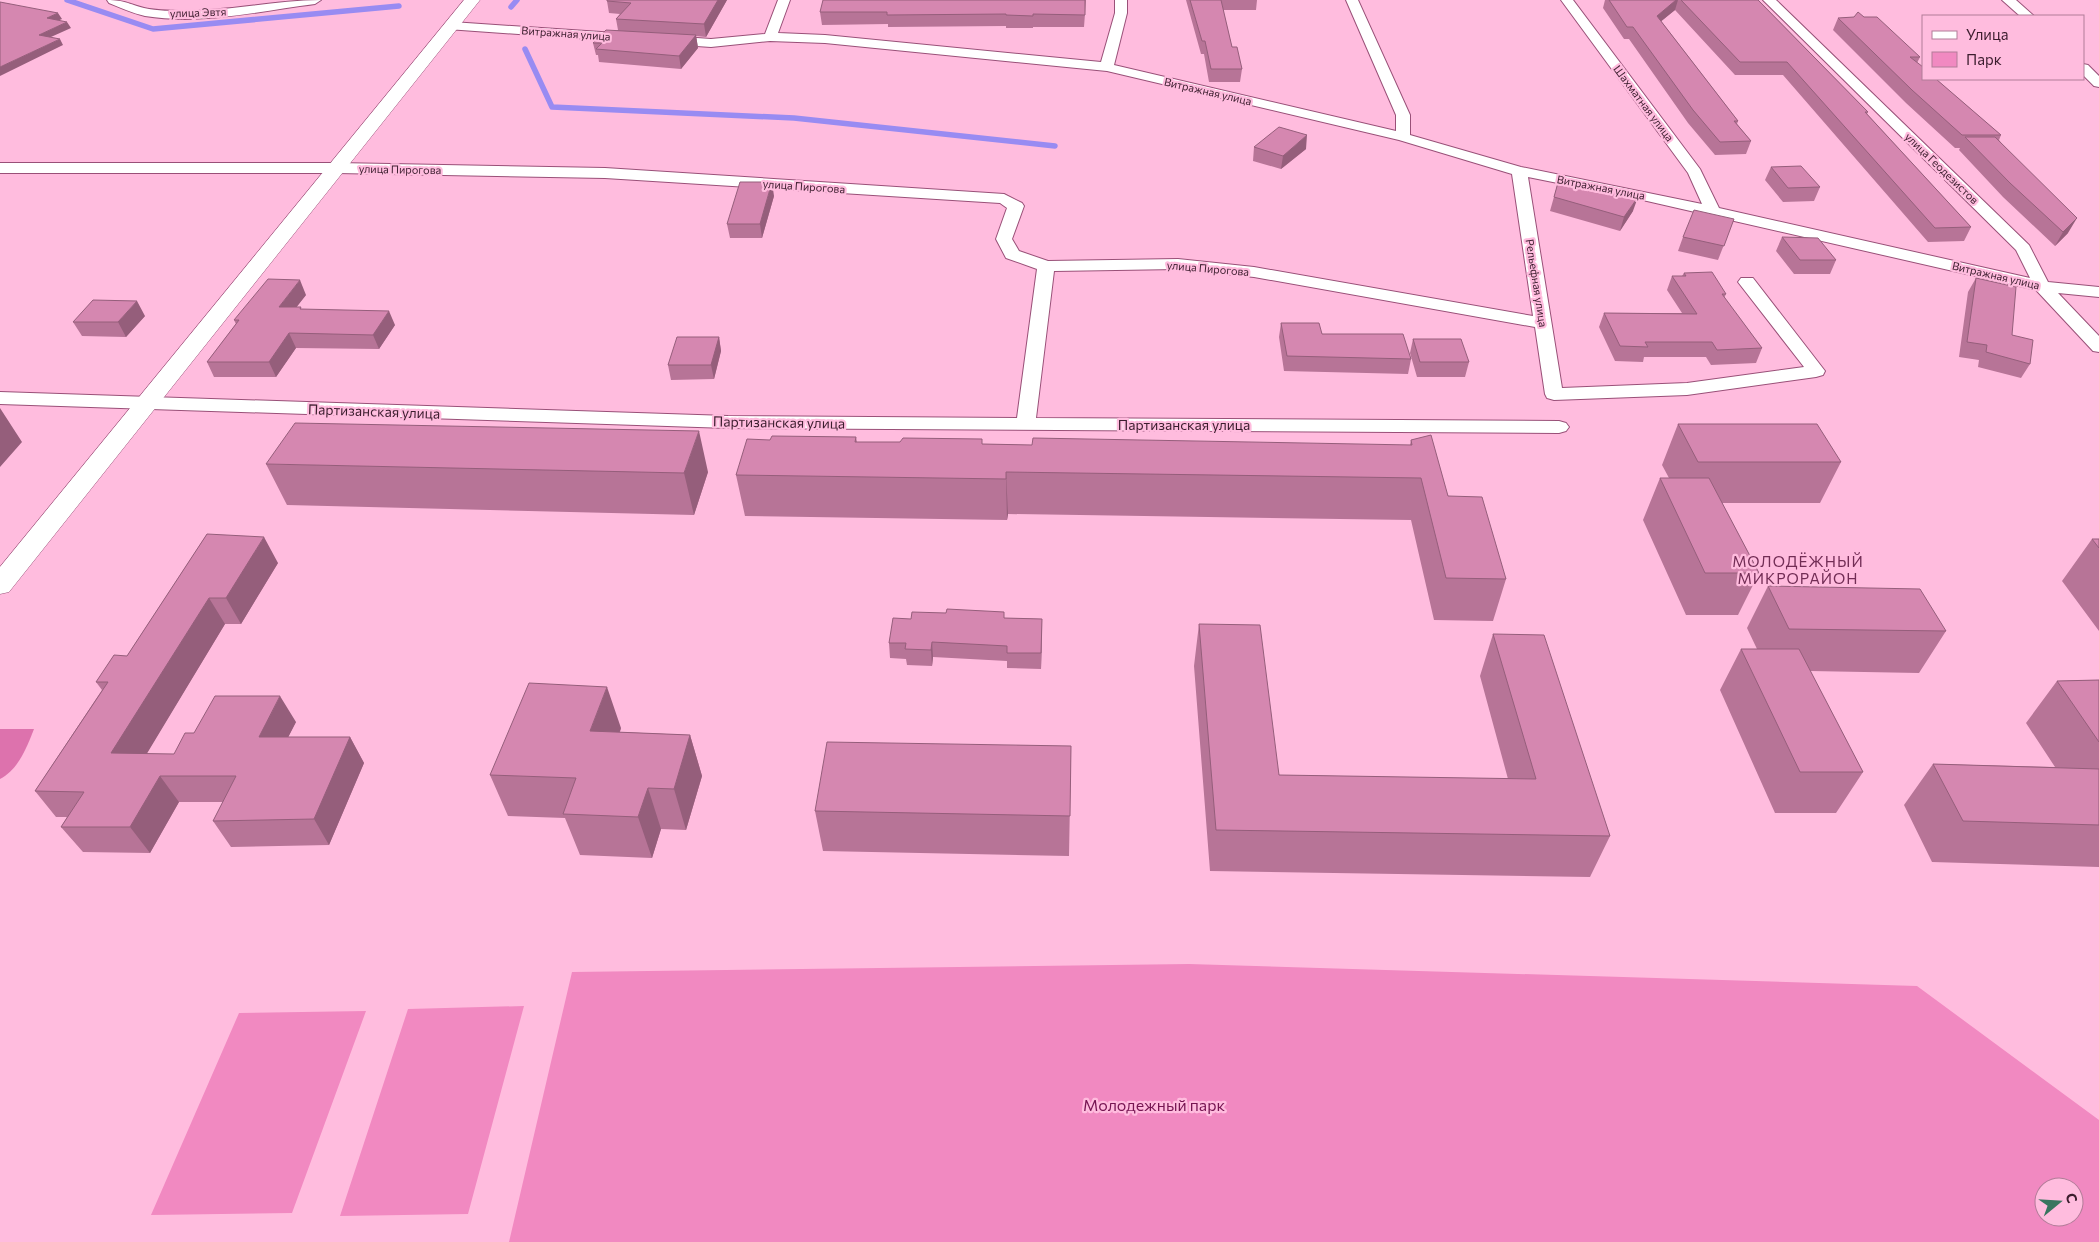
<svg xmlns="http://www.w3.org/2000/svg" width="2099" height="1242" font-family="Commissioner,sans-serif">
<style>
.green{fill:#f189c1;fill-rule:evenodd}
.forest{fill:#dd72ad}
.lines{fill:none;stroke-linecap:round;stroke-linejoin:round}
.stream{stroke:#988bf2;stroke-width:5.5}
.street-casing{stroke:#995078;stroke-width:2}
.secondary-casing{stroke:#995078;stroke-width:1}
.street{fill:#fff;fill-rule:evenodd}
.secondary{fill:#fff;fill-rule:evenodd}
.wall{fill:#b77497}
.shaded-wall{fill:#955e7b}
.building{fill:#d587b0;stroke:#955e7b}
.labels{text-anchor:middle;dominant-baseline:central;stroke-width:4.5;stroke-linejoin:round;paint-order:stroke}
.far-street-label{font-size:11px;fill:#3c1d2e;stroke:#ffbcde}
.street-label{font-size:14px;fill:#3c1d2e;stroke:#ffbcde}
.neighbourhood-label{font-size:15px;letter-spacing:1px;fill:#722d55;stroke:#ffbcde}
.near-park-label{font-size:16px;fill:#761552;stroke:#ffbcde}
</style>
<rect width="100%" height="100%" fill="#ffbcde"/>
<path class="green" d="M 1189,964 L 1917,986 L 2099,1120 L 2099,1242 L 509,1242 L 572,972 ZM 2044,1187 L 2074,1187 L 2074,1217 L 2044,1217 Z
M 524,1006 L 468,1214 L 340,1216 L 408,1009 Z
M 366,1011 L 292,1213 L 151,1215 L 239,1013 Z"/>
<path class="forest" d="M 0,729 L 34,729 C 27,747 18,770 0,779 Z"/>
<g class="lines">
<path class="stream" d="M 67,0 L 153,29 L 399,6
M 511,7 L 517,0
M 525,49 L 552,107 L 794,118 L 1055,146"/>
<defs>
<path id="street" d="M 107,0 C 125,0 128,4 144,8 C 157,11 173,11 186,11 C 232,11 275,0 321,0 L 315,4 C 260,11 201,25 145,16 C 132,13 121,8 109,3 Z
M 778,0 L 790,0 L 778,33 L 825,35 L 1101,62 L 1115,13 L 1115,0 L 1127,0 L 1127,13 L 1114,65 L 1396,131 L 1396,115 L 1346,0 L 1358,0 L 1410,115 L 1410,135 L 1521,167 L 1702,204 L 1688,173 L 1561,0 L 1573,0 L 1700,169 L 1719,208 L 2030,278 L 2016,250 L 1763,0 L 1776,0 L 2029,245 L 2048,282 L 2099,287 L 2099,297 L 2058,293 L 2099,336 L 2099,352 L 2093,351 L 2036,290 L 1647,201 L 1528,177 L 1562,388 L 1687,383 L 1804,367 L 1738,282 L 1741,278 L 1753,278 L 1825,371 L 1823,375 L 1816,377 L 1687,395 L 1554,400 L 1547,398 L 1545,394 L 1535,327 L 1254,277 L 1178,269 L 1054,271 L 1036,418 L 1559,421 L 1566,423 L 1569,427 L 1566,431 L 1559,433 L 728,428 L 0,404 L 0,392 L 728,416 L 1017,418 L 1037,269 L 1006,258 L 996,239 L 1007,208 L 1000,203 L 605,178 L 337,173 L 0,173 L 0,163 L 337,163 L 605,168 L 1004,194 L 1022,203 L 1024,206 L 1012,239 L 1019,251 L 1048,261 L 1178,259 L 1254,267 L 1533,316 L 1512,174 L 1399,140 L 1107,71 L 825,43 L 770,41 L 711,47 L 668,44 L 661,40 L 668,36 L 711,39 L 765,34 Z
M 2002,0 L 2016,0 L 2034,16 L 2020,16 Z
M 452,22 L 631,34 L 638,38 L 631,42 L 447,29 L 446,26 L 447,23 Z
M 2083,64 L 2088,65 L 2099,76 L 2099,87 L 2094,86 L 2083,75 Z"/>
<path id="secondary" d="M 464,0 L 480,0 L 9,592 L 0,594 L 0,567 Z"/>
</defs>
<use href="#street" class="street-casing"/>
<use href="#secondary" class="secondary-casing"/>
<use href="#street" class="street"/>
<use href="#secondary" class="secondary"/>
</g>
<path class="wall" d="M 607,0 L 727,0 L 706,37 L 696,36 L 698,48 L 681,69 L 599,62 L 598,55 L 596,55 L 593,43 L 618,30 L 616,19 L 620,14 L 609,13 L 607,1 Z
M 1086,0 L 1084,27 L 1033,27 L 1033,28 L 1006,28 L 1006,26 L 888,27 L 888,24 L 822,25 L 820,12 Z
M 1186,0 L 1257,0 L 1256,10 L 1223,10 L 1232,47 L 1242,69 L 1240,82 L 1209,82 L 1204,54 L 1201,54 Z
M 1605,0 L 1758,0 L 1868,112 L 1867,114 L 1971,227 L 1964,241 L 1928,242 L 1783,75 L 1735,75 L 1675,10 L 1661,21 L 1738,121 L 1737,124 L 1751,141 L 1746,154 L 1715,155 L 1688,123 L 1629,39 L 1624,39 L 1603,8 Z
M 1864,17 L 1920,57 L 1917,63 L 2001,135 L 1999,140 L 2068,233 L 2055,246 L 2003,197 L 1959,150 L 1960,148 L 1955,148 L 1906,103 L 1833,30 L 1838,18 Z
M 1254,147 L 1306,149 L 1281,169 L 1253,161 Z
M 1771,167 L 1820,187 L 1814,201 L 1783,202 L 1765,180 Z
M 1559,179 L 1633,211 L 1620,231 L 1550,211 Z
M 774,196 L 762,238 L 730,238 L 727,224 Z
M 1734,219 L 1718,260 L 1678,251 L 1683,237 Z
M 1782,237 L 1836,260 L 1830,274 L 1794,274 L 1776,251 Z
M 1684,273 L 1726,294 L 1724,298 L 1762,348 L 1756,363 L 1711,365 L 1706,357 L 1644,357 L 1643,362 L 1615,361 L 1599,327 L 1604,313 L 1682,313 L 1667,290 L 1672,276 L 1682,276 Z
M 1976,278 L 2030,364 L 2021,378 L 1978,367 L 1979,360 L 1959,357 L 1968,292 Z
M 306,295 L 296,307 L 302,309 L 395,325 L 379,349 L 296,348 L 276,377 L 214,377 L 207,362 L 236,324 L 234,320 Z
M 145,316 L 126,337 L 82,336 L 73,322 Z
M 1281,323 L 1411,359 L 1408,374 L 1284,371 L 1279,337 Z
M 719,337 L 721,351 L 714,379 L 671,380 L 668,365 Z
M 1413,339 L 1469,362 L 1465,377 L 1417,377 L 1410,353 Z
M 1678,424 L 1841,462 L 1820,503 L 1722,503 L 1759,573 L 1738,615 L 1686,615 L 1643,520 L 1660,478 L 1669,478 L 1662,465 Z
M 856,437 L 857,442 L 1032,445 L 1410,445 L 1411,440 L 1448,496 L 1506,579 L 1493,621 L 1434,620 L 1411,520 L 1008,514 L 1007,520 L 745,516 L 736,475 L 770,440 Z
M 266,464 L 708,472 L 694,515 L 287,505 Z
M 207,534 L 278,563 L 241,624 L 225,624 L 146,754 L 174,754 L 194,733 L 296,722 L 288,737 L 350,737 L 364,763 L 329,845 L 231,847 L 213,821 L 223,802 L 179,802 L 150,853 L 83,852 L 61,827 L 67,817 L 56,817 L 35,791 L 102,690 L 96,682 L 127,656 Z
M 2092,539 L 2099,539 L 2099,631 L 2062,581 Z
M 1768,586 L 1946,631 L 1919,673 L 1810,671 L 1863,772 L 1836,813 L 1775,813 L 1720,690 L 1741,649 L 1757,649 L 1747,628 Z
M 1005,618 L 1042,619 L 1041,669 L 1007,668 L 1007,661 L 933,657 L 932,666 L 907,665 L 906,659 L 890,658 L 889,643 Z
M 1199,624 L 1279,775 L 1508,779 L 1480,676 L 1493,634 L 1610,836 L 1590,877 L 1210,871 L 1194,666 Z
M 2099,680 L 2099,867 L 1932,862 L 1904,805 L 1933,764 L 2055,767 L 2026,723 L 2057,681 Z
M 621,728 L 620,732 L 690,735 L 702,776 L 686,830 L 661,829 L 652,858 L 580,855 L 565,818 L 508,816 L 490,775 Z
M 1071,746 L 1069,856 L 823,851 L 815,811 Z"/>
<path class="shaded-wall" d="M 718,0 L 727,0 L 706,37 L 704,24 Z
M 1676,0 L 1678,0 L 1675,10 L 1653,28 L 1657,16 Z
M 58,13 L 62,19 L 50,24 L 47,18 Z
M 67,22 L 71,28 L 42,41 L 39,35 Z
M 696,35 L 698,48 L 681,69 L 679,56 Z
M 60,39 L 63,45 L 0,76 L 0,67 Z
M 1307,135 L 1306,149 L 1281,169 L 1283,156 Z
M 772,182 L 774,196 L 762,238 L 760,224 Z
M 1638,197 L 1633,211 L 1620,231 L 1624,217 Z
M 2077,218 L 2068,233 L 2055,246 L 2063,232 Z
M 300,280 L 306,295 L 285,322 L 279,307 Z
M 137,301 L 145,316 L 126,337 L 118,322 Z
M 389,311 L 395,325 L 379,349 L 373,335 Z
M 289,333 L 296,348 L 276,377 L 269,362 Z
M 719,337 L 721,351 L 714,379 L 711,365 Z
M 0,408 L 22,442 L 0,467 Z
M 699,431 L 708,472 L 694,515 L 684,473 Z
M 1006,472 L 1008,514 L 1007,520 L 1006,479 Z
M 264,537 L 278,563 L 241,624 L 226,598 Z
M 209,598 L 225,624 L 131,780 L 111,753 Z
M 1042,619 L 1042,634 L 1041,669 L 1041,653 Z
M 932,642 L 933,657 L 932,666 L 931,650 Z
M 607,687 L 621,728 L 605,772 L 590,731 Z
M 280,696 L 296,722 L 275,763 L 259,737 Z
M 690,735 L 702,776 L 686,830 L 674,789 Z
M 350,737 L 364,763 L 329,845 L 314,819 Z
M 160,776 L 179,802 L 150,853 L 130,827 Z
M 648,788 L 661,829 L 652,858 L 638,817 Z"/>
<path class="building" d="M 607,0 L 718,0 L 704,24 L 616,19 L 631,3 L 607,1 Z
M 823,0 L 1085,0 L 1085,15 L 1033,14 L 1033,16 L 1006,15 L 1006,14 L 887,15 L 887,12 L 820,12 Z
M 1190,0 L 1221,0 L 1232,47 L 1237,47 L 1242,69 L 1211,69 L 1205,41 L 1202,41 Z
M 1609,0 L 1676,0 L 1657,16 L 1738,121 L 1734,121 L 1751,141 L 1720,142 L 1693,110 L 1633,27 L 1627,27 Z
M 1681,0 L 1758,0 L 1868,112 L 1865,112 L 1971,227 L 1935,228 L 1787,62 L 1740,62 Z
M 0,2 L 58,13 L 47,18 L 67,22 L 39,35 L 60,39 L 0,67 Z
M 1858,12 L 1864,17 L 1877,17 L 1920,57 L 1910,57 L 1923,67 L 1923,79 L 1936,79 L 2001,135 L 1962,135 L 1912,90 L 1838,18 L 1854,17 Z
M 606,30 L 696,35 L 679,56 L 596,49 L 602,43 L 593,43 Z
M 1279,127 L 1307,135 L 1283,156 L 1254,147 Z
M 1965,137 L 1995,137 L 2077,218 L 2063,232 L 2010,183 Z
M 1801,166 L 1820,187 L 1788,188 L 1771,167 Z
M 1559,179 L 1638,197 L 1624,217 L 1554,197 Z
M 740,182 L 772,182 L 760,224 L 727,224 Z
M 1694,210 L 1734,219 L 1724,246 L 1683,237 Z
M 1782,237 L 1818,238 L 1836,260 L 1800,260 Z
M 1712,272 L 1726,294 L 1722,294 L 1762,348 L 1717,350 L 1712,342 L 1645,342 L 1648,347 L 1620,346 L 1604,313 L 1697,314 L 1672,276 L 1686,276 L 1684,273 Z
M 1976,278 L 2016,287 L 2012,335 L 2033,340 L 2030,364 L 1986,352 L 1987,345 L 1967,342 Z
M 268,279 L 300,280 L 279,307 L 301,307 L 300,309 L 389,311 L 373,335 L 289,333 L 269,362 L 207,362 L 239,320 L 234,320 Z
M 93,300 L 137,301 L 118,322 L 73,322 Z
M 1281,323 L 1319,323 L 1322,334 L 1403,334 L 1411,359 L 1287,356 Z
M 677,337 L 719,337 L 711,365 L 668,365 Z
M 1413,339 L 1461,339 L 1469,362 L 1420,362 Z
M 295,423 L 699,431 L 684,473 L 266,464 Z
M 1678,424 L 1817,424 L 1841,462 L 1698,462 Z
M 1431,435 L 1448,496 L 1482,497 L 1506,579 L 1446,578 L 1421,478 L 1006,472 L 1006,479 L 736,475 L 747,439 L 770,440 L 772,436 L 856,437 L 855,442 L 900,442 L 903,438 L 982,439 L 982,444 L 1032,445 L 1033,438 L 1412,445 L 1411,440 Z
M 1660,478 L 1709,478 L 1759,573 L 1705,573 Z
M 207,534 L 264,537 L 226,598 L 209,598 L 111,753 L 174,754 L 185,733 L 194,733 L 215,696 L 280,696 L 259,737 L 350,737 L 314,819 L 213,821 L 236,776 L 160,776 L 130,827 L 61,827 L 84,792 L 35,791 L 108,682 L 96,682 L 114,655 L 127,656 Z
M 2092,539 L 2099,539 L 2099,548 Z
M 1768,586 L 1920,589 L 1946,631 L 1789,629 Z
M 947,609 L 1004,612 L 1004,618 L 1042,619 L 1041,653 L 1007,653 L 1007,646 L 932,642 L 931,650 L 905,649 L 906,643 L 889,643 L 893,618 L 911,619 L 912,612 L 946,613 Z
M 1199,624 L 1260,625 L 1279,775 L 1536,779 L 1493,634 L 1544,635 L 1610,836 L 1216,830 Z
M 1741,649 L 1799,649 L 1863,772 L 1800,772 Z
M 2099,680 L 2099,742 L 2057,681 Z
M 529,683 L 607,687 L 590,731 L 690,735 L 674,789 L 648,788 L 638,817 L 563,814 L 576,778 L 490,775 Z
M 827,742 L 1071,746 L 1070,816 L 815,811 Z
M 1933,764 L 2099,769 L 2099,825 L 1963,821 Z"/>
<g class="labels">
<g class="far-street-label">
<text transform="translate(198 12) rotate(-2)">улица Эвтя</text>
<text transform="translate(566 33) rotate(4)">Витражная улица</text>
<text transform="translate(1208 91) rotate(13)">Витражная улица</text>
<text transform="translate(1644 103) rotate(53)">Шахматная улица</text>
<text transform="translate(1942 168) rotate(44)">улица Геодезистов</text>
<text transform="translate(400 169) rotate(1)">улица Пирогова</text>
<text transform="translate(804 186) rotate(4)">улица Пирогова</text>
<text transform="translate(1601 187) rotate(11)">Витражная улица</text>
<text transform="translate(1208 268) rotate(5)">улица Пирогова</text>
<text transform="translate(1996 275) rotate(13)">Витражная улица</text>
<text transform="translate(1537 283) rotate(81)">Рельефная улица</text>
</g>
<g class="street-label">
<text transform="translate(374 411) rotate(2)">Партизанская улица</text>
<text transform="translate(779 422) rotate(1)">Партизанская улица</text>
<text x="1184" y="424">Партизанская улица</text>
</g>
<g class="neighbourhood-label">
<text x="1798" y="561">МОЛОДЁЖНЫЙ<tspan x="1798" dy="17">МИКРОРАЙОН</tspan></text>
</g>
<g class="near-park-label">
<text x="1154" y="1104">Молодежный парк</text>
</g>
</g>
<rect x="1922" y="15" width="162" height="65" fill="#ffbcde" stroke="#b17c98"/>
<rect x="1932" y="31" width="25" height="8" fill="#ffffff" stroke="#b17c98"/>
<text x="1966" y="40" font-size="15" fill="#3c1d2e">Улица</text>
<rect x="1932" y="52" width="25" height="15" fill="#f189c1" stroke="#b17c98"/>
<text x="1966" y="65" font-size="15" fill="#3c1d2e">Парк</text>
<g transform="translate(2059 1202) rotate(72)"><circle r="24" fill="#ffbcde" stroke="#b17c98"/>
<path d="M0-4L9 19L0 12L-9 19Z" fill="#39755f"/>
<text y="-8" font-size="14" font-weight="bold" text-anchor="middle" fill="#3c1d2e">С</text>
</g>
</svg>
